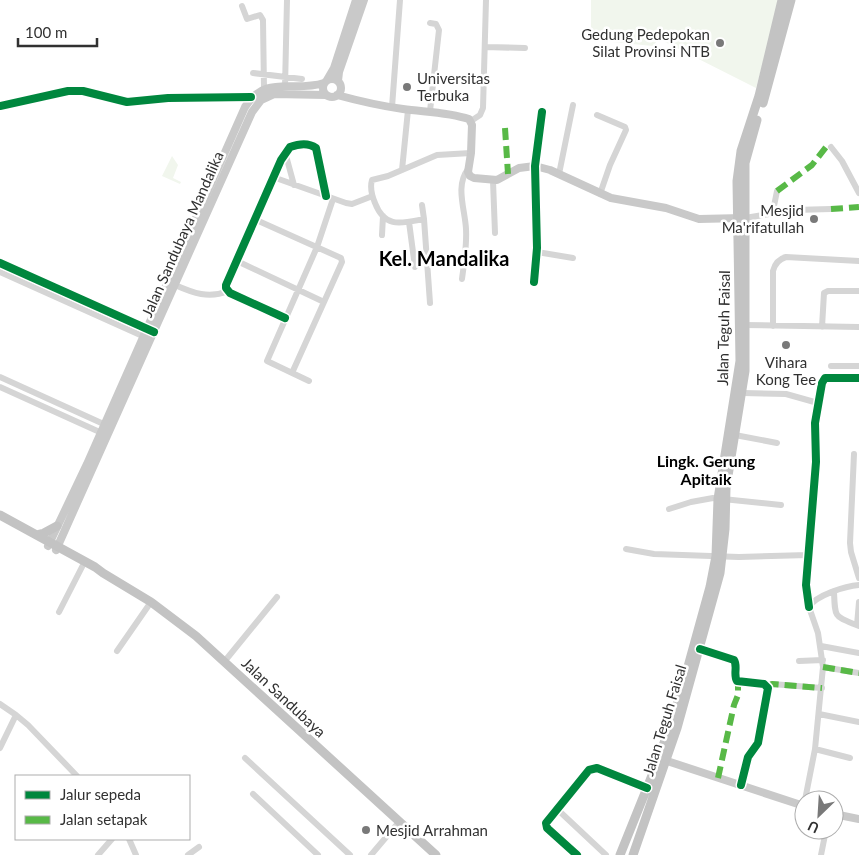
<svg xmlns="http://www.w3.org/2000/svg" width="859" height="855" font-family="Lato,sans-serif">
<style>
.green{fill:#f1f6ed}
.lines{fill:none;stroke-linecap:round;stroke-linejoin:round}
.minor{stroke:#d5d5d5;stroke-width:6}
.major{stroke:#c9c9c9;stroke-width:8}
.highway{stroke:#c3c3c3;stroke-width:9}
.quiet{stroke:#58b947;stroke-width:6;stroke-dasharray:12 6;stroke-linecap:butt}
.cycleway-casing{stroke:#fff;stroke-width:11}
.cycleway{stroke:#00873e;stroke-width:8}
.poi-dot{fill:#797979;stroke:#fff;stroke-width:2}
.labels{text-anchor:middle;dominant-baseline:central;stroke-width:5;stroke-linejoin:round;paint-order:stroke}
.poi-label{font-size:15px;fill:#313131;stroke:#fff;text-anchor:end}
.street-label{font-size:15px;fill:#313131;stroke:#fff}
.neighbourhood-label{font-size:16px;font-weight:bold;fill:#000;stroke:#fff}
.district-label{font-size:20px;font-weight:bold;fill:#000;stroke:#fff}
</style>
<rect width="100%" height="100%" fill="#fff"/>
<path class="green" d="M 591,0 L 780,0 L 756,88 L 659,39 L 653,46 L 591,40 Z
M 172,156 L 178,165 L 173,178 L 181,182 L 180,184 L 162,176 Z"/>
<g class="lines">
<path class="minor" d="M 242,6 L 247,19 L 260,15 L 263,20 L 264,89
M 485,47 L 525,48
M 253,73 L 302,79
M 285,87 L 287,0
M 0,106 L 68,91 L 83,91 L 127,102 L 168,98 L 251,97
M 392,107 L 400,0
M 430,111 L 439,30 L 436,24 L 430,23
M 597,115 L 625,127 L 626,130 L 610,165 L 600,194
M 471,121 L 480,115 L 483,108 L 486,0
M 831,147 L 842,161 L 859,193
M 285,152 L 294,185
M 402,170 L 408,110
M 559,174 L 573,105
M 273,177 L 346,203 L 352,204 L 370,197
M 493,181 L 495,233
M 422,205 L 424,219 L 430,303
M 775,213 L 774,206 L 777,191
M 745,218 L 794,210 L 831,209
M 254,219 L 341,258 L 342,262 L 324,302
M 424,219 C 402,223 385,229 375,203 C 372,196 370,187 372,180 L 388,176 L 437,155 L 471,153
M 409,222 L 415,267
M 382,235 L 383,216
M 537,252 L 573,258
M 237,261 L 324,302 L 292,373
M 0,263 L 149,330
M 0,272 L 147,338
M 462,279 C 464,263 467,246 466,229 C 465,209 455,186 468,169
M 534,282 L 537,248 L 535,166 L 542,112
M 175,285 C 193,293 209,299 228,291
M 285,318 L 230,293 L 226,288 L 226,285 L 281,160 L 290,147 C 298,144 308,142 316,148 L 326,196
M 743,325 L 859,327
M 773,326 L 773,271 C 775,263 779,259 786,257 L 859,261
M 822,327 L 824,293 L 828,291 L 859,291
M 831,366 L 859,366
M 0,377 L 108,426
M 309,381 L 267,361 L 317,247 L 333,199
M 0,387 L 104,434
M 743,393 L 786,394 L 818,403
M 735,435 L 777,443
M 854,454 L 850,543 L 851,552 L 859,578
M 669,509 L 691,502 L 713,498 L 781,505
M 626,549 L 654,554 L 739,557 L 808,555
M 834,591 C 835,619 834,616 859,626
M 809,607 L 806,585 L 816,462 L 815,423 L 822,383 L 825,378 L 859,378
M 59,612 L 83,565
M 857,625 L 859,602
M 821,646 L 859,653
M 700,649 L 734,660 C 738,666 733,675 737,681 L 764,684 L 768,688 L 758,743 L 748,757 L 741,785
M 117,651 L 151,602
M 799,661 L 823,660
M 224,662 L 277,597
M 823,667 L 859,673
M 767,686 L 772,684 L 822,688
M 0,704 L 16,715 L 28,725 L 77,776
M 819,714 L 859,722
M 0,748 L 16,715
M 815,749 L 850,758
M 245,758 L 350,855
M 253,794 L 318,855
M 805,800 L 815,749 L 823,667 L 818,633 L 809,607 C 816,595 846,586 859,585
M 557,809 L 606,855
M 129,839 L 136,855
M 98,855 L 112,839
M 188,855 L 199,847
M 371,855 L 399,822
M 577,855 L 547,828 L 546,823 L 589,770 L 597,768 L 647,788
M 821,855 L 826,830"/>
<path class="major" d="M323 88a9 9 0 1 1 18 0a9 9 0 1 1-18 0Z
M 327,80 L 334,68 L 356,0
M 338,81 L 339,72 L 364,0
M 337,95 C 359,101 381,106 403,109 C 425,112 448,112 469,119 L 472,125 L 471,153 L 468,172 L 470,176 L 474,178 L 497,180 L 519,168 L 535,166 L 550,170 L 611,198 L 666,208 L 699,219 L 743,218
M 48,546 L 87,464 L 245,107 C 266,74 292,93 324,83
M 56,550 L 252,112 L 261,100 L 274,94 L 326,95
M 661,759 L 804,806
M 834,814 L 859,819"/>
<path class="highway" d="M 763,103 L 791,0
M 0,515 L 95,567 L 103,573 L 151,602 L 196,636 L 436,855
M 36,535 L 44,533 L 57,526
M 620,855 L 659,758 L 681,692 L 710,587 L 716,556 L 718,499 L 740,361 L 737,181 L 741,151 L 759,96 L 782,0
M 633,855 L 677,728 L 720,573 L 725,529 L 726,488 L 745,371 L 745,163 L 757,120"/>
<path class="quiet" d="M 505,128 L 508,174
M 777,191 L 812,165 L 826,147 L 831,147
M 831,209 L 859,207
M 823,667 L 859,673
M 767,686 L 772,684 L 822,688
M 718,778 L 734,705 L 738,695 L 738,682"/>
<defs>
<path id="cycleway" d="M 0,106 L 68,91 L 83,91 L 127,102 L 168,98 L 251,97
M 0,263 L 154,332
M 534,282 L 537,248 L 535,166 L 542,112
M 285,318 L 230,293 L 226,288 L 226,285 L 281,160 L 290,147 C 298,144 308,142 316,148 L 326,196
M 809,607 L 806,585 L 816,462 L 815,423 L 822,383 L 825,378 L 859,378
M 700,649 L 734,660 C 738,666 733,675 737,681 L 764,684 L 768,688 L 758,743 L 748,757 L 741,785
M 577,855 L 547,828 L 546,823 L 589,770 L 597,768 L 647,788"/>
</defs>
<use href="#cycleway" class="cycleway-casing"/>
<use href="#cycleway" class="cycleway"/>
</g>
<g class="poi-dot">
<circle cx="720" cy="43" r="5"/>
<circle cx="407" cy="87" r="5"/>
<circle cx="814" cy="219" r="5"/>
<circle cx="786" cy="345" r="5"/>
<circle cx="366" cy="830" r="5"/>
</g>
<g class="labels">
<g class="poi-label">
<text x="710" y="34">Gedung Pedepokan<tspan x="710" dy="17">Silat Provinsi NTB</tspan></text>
<text x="417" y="78" text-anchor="start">Universitas<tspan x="417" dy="17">Terbuka</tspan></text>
<text x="804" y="210">Mesjid<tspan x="804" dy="17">Ma'rifatullah</tspan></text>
<text x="786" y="362" text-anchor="middle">Vihara<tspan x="786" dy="17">Kong Tee</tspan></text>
<text x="376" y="830" text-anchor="start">Mesjid Arrahman</text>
</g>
<g class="street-label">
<text transform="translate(182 234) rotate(-66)">Jalan Sandubaya Mandalika</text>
<text transform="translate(723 328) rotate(-89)">Jalan Teguh Faisal</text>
<text transform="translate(284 697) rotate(43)">Jalan Sandubaya</text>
<text transform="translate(664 720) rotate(-73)">Jalan Teguh Faisal</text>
</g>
<g class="neighbourhood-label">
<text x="706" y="460">Lingk. Gerung<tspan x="706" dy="18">Apitaik</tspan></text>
</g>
<g class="district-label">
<text x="444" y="258">Kel. Mandalika</text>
</g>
</g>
<rect x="15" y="775" width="175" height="65" fill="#ffffff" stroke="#adadad"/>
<rect x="25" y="791" width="25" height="8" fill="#00873e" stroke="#adadad"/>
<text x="60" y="800" font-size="15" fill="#313131">Jalur sepeda</text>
<rect x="25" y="816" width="25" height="8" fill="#58b947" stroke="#adadad"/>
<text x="60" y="825" font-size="15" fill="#313131">Jalan setapak</text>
<g transform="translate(819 815) rotate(205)"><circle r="24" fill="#ffffff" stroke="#adadad"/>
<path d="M0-4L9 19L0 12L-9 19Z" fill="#797979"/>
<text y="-8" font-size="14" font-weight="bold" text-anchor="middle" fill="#313131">U</text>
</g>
<path d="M18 38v8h79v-8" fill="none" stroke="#313131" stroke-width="2.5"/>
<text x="25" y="38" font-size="15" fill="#313131" stroke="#ffffff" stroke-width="4" paint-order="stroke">100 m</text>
</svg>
